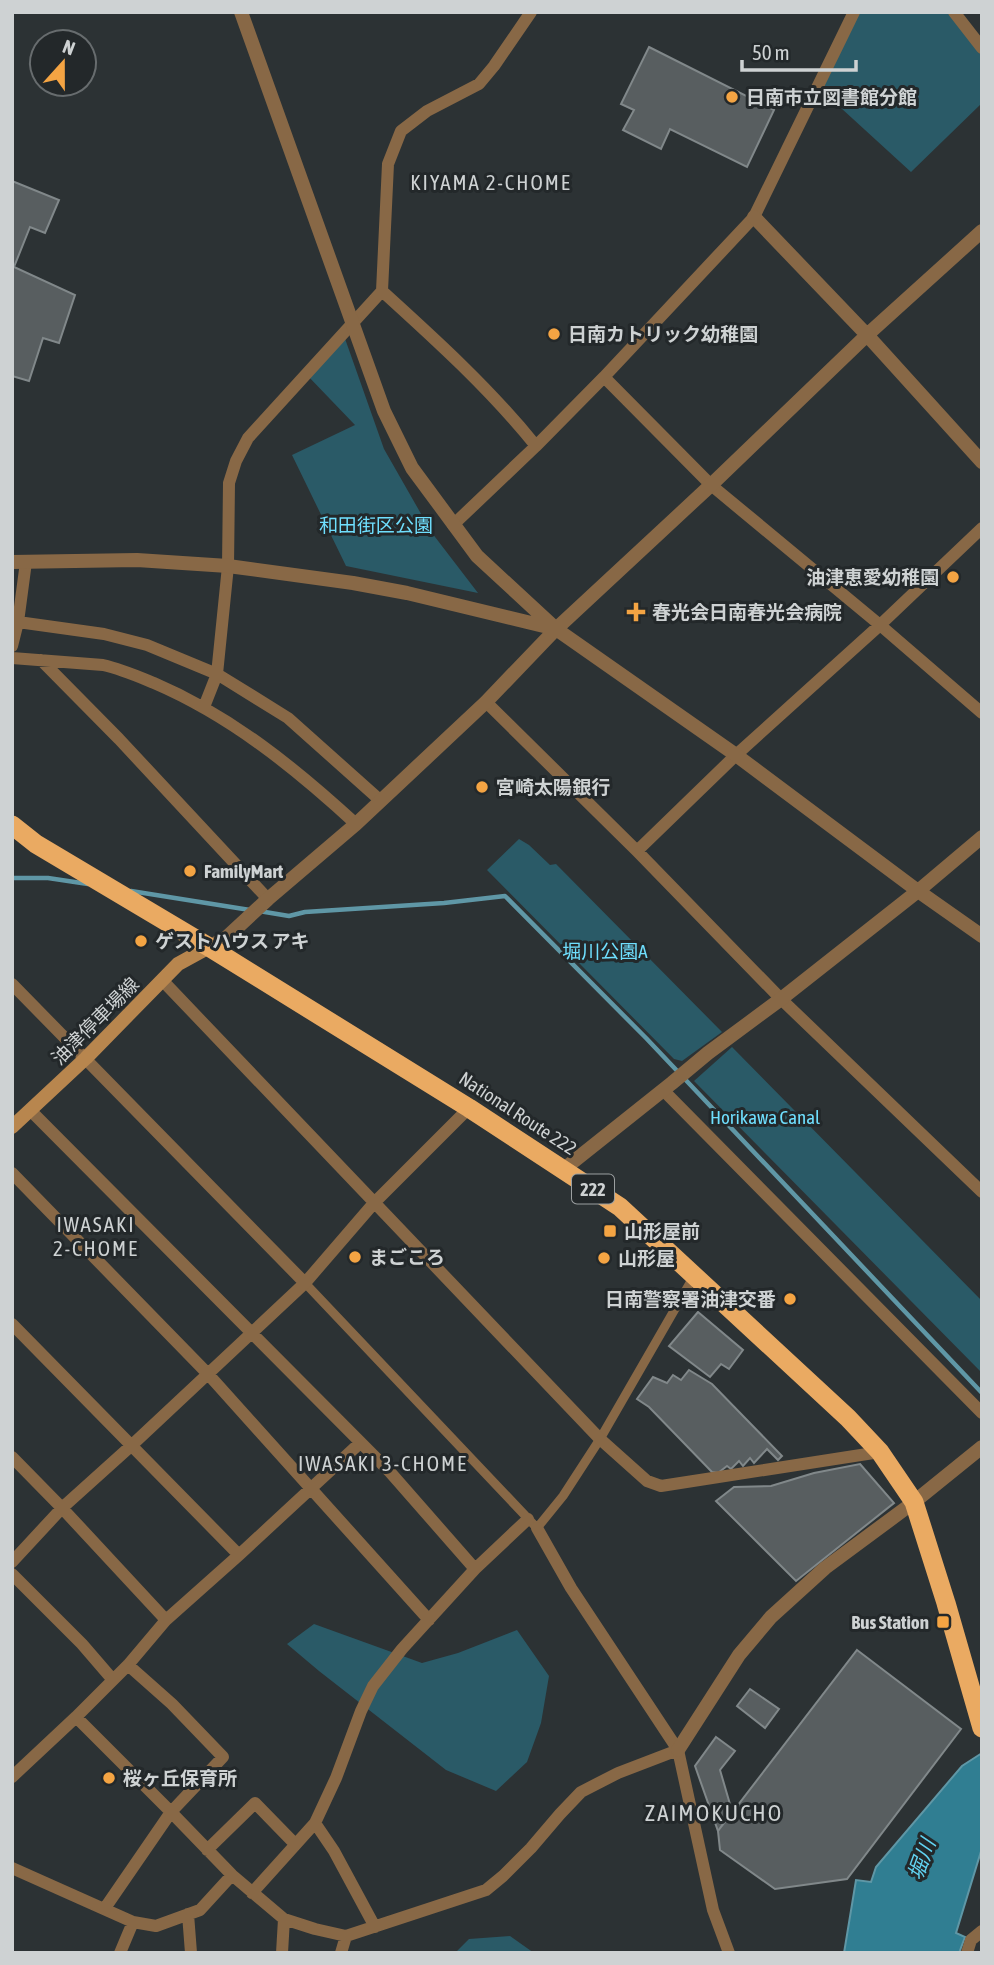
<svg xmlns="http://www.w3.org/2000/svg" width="994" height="1965" font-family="'Asap Condensed','Noto Sans JP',sans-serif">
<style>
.green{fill:#2a5a67}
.water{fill:#307e92;stroke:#5f97a6;stroke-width:2}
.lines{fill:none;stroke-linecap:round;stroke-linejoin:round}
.stream{stroke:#5f97a6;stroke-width:4.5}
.building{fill:#585e60;stroke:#81888a;stroke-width:2}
.pedestrian{stroke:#886846;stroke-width:9}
.minor{stroke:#886846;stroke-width:12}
.tertiary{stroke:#886846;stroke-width:14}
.secondary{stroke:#b8864e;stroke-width:14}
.trunk{stroke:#eaaa62;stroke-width:19}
.poi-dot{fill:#f4a443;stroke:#23282a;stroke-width:2.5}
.labels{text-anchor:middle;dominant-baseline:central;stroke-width:6;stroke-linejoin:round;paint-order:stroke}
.shield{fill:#23282a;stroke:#9b9fa0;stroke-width:2}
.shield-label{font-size:18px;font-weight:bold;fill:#ced2d3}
.poi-label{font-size:19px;font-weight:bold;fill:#ced2d3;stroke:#23282a;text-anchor:start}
.park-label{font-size:19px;fill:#6fdffe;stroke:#23282a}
.street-label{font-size:19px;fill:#ced2d3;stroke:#23282a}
.neighbourhood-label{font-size:21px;letter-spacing:2px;fill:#ced2d3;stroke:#23282a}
.water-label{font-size:21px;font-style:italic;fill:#61d2f1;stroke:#23282a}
.quarter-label{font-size:23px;letter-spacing:2px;fill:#ced2d3;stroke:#23282a}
</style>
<rect width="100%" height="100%" fill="#2c3234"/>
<path class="green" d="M 854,12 L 954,12 L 982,48 L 982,103 L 911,172 L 818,87 Z
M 343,333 L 384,449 L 432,533 L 478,593 L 346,566 L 292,455 L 355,425 L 306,374 Z
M 519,839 L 529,845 L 550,865 L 556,864 L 722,1032 L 682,1061 L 674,1059 L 487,870 Z
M 732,1047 L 982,1301 L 982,1373 L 694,1081 Z
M 314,1624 L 422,1663 L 458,1653 L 517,1630 L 549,1676 L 541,1723 L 527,1762 L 496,1791 L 446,1770 L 319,1671 L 287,1644 Z
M 510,1936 L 534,1953 L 455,1953 L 469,1939 Z"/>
<path class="water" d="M 982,1753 L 982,1848 L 956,1933 L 965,1937 L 959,1953 L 844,1953 L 856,1880 L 871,1882 L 876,1867 L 962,1766 Z"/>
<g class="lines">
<path class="stream" d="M 12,878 L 48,878 L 88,884
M 131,891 L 250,910
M 259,911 L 289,916 L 305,912 L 444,903 L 505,896 L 646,1038 L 982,1393"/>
</g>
<path class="building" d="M 649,47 L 774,110 L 747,167 L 670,129 L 661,149 L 623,130 L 634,110 L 621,104 Z
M 12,181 L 59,200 L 45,233 L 30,227 L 14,267 L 75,295 L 59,343 L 43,338 L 29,381 L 12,376 Z
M 698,1312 L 743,1350 L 729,1369 L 721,1364 L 710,1377 L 669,1346 Z
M 689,1370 L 712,1384 L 782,1456 L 778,1460 L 767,1449 L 754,1463 L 750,1458 L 743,1466 L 739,1461 L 731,1469 L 727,1466 L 718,1473 L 712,1472 L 649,1407 L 637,1399 L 653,1377 L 667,1383 L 673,1375 L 681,1380 Z
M 860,1464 L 894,1503 L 796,1581 L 716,1501 L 734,1487 L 771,1486 L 814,1473 Z
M 857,1650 L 961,1729 L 847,1879 L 775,1889 L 720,1850 L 718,1831 Z
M 750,1689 L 779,1709 L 765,1728 L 737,1706 Z
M 716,1737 L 735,1751 L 720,1770 L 732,1811 L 718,1831 L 695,1766 Z"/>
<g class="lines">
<path class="pedestrian" d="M 305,1283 L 537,1528 L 563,1496 L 600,1439 L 694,1276"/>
<path class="minor" d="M 954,12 L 982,48
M 382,291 C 436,340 490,389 536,446
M 604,377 L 711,485 L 880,625 L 982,713
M 453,525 L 536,446 L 604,377 L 754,217 L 854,12
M 18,622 L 104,634 L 147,645 L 217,674 L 288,718 L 381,801
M 12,646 L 18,622 L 26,562
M 12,658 L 103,665 C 121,669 137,676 154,683 C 231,716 295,768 356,824
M 41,660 L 119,739 L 268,899
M 486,702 L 637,851 L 781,999 L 982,1192
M 204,707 L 217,674 L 228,566 L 229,483 L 236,461 L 248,438 L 382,291 L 388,164 L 401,131 L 427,111 L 479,84 L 494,66 L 531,12
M 637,851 L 736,755 L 880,625 L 982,528
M 162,980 L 600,1439 L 647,1481 L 661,1486 L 880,1452
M 12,984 L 305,1283
M 663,1090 L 982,1413
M 31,1111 L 390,1472 L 475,1569
M 12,1173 L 208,1374 L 429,1620
M 12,1324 L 239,1555
M 12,1457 L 62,1508 L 166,1620
M 537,1528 L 571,1588 L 678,1750 L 713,1910 L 729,1953
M 12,1562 L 62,1508 L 132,1445 L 305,1283 L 374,1203 L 469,1108
M 12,1574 L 82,1644 L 113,1680
M 76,1717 L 171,1812 L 232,1875 L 284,1919 L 315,1929 L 346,1936 L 486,1890 L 503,1876 L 531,1848 L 560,1814 L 581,1792 L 618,1773 L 678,1750
M 12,1777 L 76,1717 L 128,1665 L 166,1620 L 239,1555 L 360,1443
M 315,1823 L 334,1851 L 375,1927
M 207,1850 L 255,1803 L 295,1844
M 12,1868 L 133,1922 L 156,1926 L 200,1910 L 232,1875
M 252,1893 L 315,1823 L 336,1778 L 361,1711 L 373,1686 L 402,1649 L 475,1569 L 528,1519
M 105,1908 L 171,1812 L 223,1757 L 172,1704 L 128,1665
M 188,1914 L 191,1953
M 120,1953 L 133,1922
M 282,1953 L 284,1919
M 341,1953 L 346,1936
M 967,1953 L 971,1940 L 982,1931"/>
<path class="tertiary" d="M 241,12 L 384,411 L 412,468 L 477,556 L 556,629 L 736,755 L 918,891 L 982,936
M 754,217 L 867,335 L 982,462
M 12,562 L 137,560 L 228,566 L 353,583 L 407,593 L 552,628
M 209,947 L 227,937 L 268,899 L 356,824 L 486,702 L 556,629 L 711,485 L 867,335 L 982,231
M 564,1169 L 672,1083 L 708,1053 L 781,999 L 918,891 L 982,837
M 678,1750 L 739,1655 L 771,1617 L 825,1568 L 914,1502 L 982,1447"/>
<path class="secondary" d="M 12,1127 L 86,1058 L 178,964 L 209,947"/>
<path class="trunk" d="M 12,825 L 36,844 L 209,947 L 469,1108 L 620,1207 L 848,1418 L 880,1452 L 914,1502 L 946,1603 L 982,1728"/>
</g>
<g class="poi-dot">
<circle cx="732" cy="97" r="7"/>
<circle cx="554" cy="334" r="7"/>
<circle cx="953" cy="577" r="7"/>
<path d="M632.5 601.5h7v7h7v7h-7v7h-7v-7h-7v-7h7z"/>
<circle cx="482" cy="787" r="7"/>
<circle cx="190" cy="871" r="7"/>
<circle cx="141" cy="941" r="7"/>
<rect x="603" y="1224" width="14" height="14" rx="3.5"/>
<circle cx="355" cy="1257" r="7"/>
<circle cx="604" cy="1258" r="7"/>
<circle cx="790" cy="1299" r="7"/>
<rect x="936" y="1615" width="14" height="14" rx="3.5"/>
<circle cx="109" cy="1778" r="7"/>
</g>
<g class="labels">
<rect class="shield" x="572" y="1174.5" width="42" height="29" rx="5"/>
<g class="shield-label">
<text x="593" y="1189">222</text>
</g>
<g class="poi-label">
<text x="746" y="97">日南市立図書館分館</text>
<text x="568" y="334">日南カトリック幼稚園</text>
<text x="939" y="577" text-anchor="end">油津恵愛幼稚園</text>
<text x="652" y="612">春光会日南春光会病院</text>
<text x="496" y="787">宮崎太陽銀行</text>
<text x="204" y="871">FamilyMart</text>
<text x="155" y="941">ゲストハウス アキ</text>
<text x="624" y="1231">山形屋前</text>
<text x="369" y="1257">まごころ</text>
<text x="618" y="1258">山形屋</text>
<text x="776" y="1299" text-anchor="end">日南警察署油津交番</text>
<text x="929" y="1622" text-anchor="end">Bus Station</text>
<text x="123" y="1778">桜ヶ丘保育所</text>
</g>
<g class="park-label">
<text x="376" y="525">和田街区公園</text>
<text x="605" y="951">堀川公園A</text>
<text x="765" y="1117">Horikawa Canal</text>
</g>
<g class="street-label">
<text transform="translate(95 1021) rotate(-45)">油津停車場線</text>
<text transform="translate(518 1113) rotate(33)">National Route 222</text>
</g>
<g class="neighbourhood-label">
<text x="491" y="182">KIYAMA 2-CHOME</text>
<text x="96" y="1224">IWASAKI<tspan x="96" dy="24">2-CHOME</tspan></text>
<text x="383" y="1463">IWASAKI 3-CHOME</text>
</g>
<g class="water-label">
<text transform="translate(921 1859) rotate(-70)">堀川</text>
</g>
<g class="quarter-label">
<text x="714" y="1813">ZAIMOKUCHO</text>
</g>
</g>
<rect width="994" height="1965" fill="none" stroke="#ced2d3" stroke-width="28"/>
<g transform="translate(63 63) rotate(21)"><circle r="33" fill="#23282a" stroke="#676c6e" stroke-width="2"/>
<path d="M0-5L12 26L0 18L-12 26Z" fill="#f4a443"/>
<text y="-10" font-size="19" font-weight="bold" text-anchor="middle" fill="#ced2d3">N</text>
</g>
<path d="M742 60v10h114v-10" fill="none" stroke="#ced2d3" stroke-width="3.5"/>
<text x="752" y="60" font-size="21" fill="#ced2d3" stroke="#23282a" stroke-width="5" paint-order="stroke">50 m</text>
</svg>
